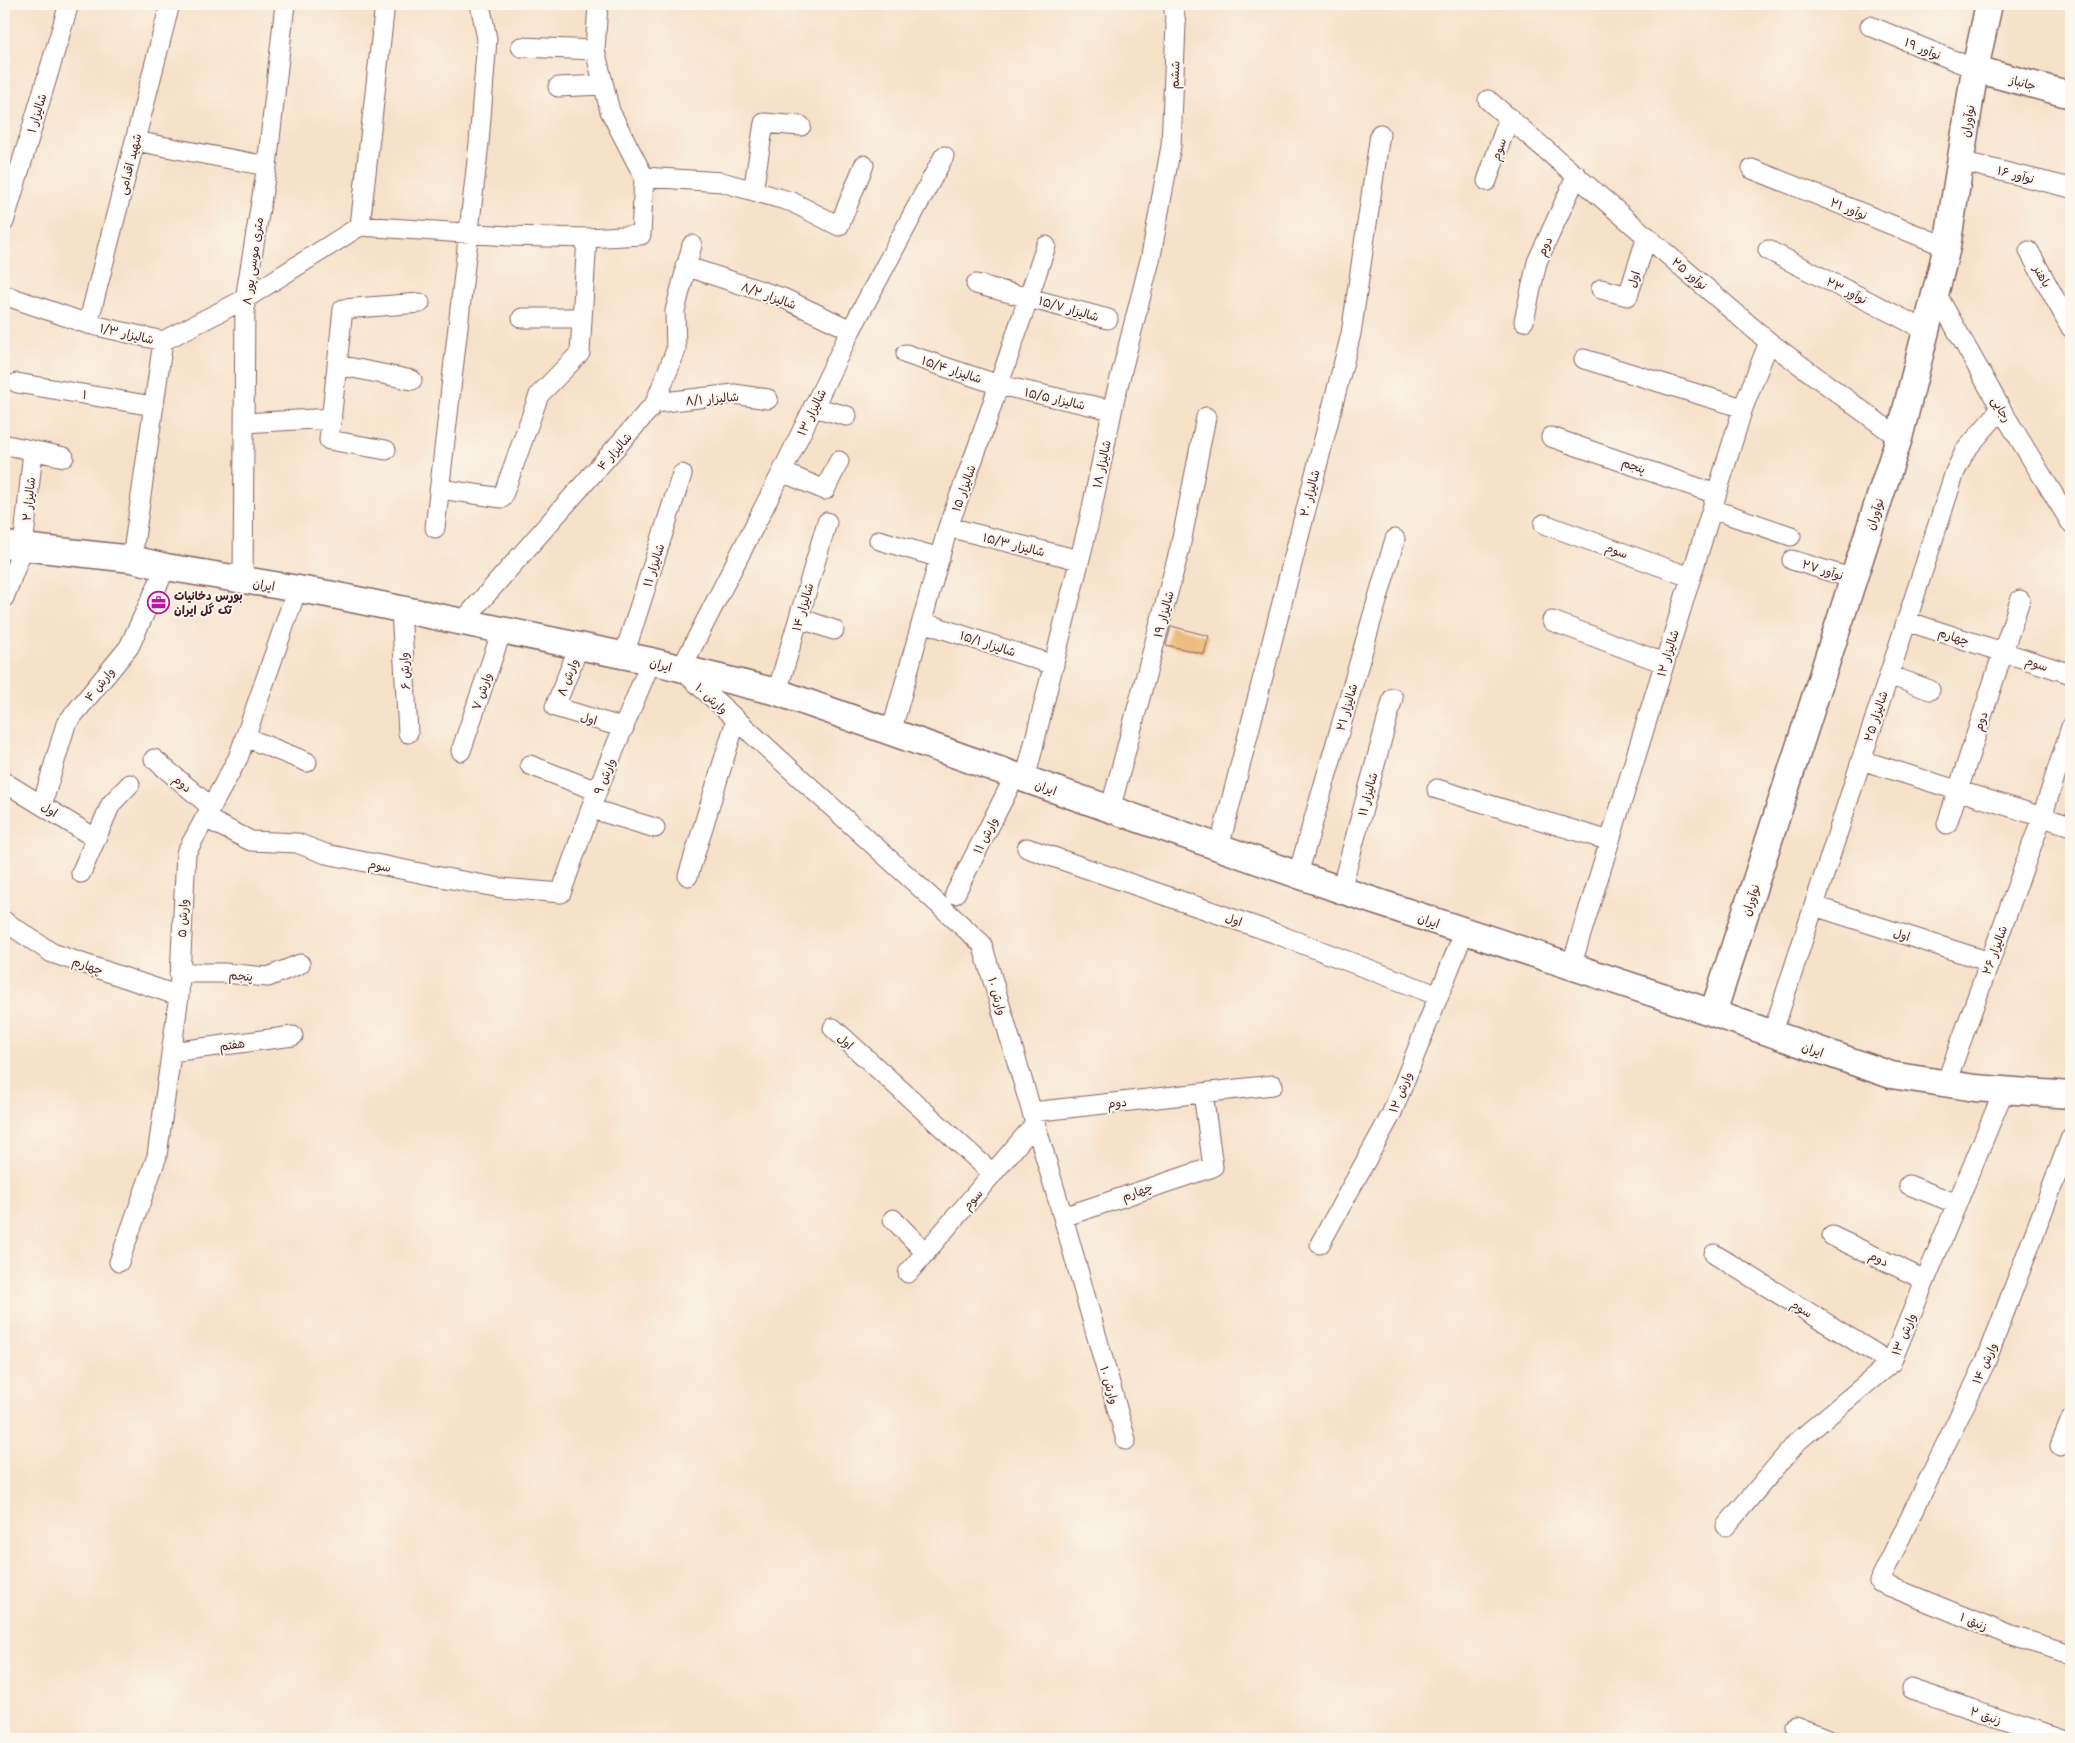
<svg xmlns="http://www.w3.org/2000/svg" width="2075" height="1743" font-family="'Playpen Sans','Playpen Sans Arabic',sans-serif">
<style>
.building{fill:#ecba7a}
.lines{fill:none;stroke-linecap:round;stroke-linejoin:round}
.street-casing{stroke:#866362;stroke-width:21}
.secondary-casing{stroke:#866362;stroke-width:29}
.street{stroke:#fff;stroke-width:19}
.secondary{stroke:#fff;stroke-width:26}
.labels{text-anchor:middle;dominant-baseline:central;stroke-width:4;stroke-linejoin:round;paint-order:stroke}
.street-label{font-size:12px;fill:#4a1f2b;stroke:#fbf7ec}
.poi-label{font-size:12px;font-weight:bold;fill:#4a1f2b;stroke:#fbf7ec;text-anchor:start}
</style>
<rect width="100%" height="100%" fill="#fbf7ec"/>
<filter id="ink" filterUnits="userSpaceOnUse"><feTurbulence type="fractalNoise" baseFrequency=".02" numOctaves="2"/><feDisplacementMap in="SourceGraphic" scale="10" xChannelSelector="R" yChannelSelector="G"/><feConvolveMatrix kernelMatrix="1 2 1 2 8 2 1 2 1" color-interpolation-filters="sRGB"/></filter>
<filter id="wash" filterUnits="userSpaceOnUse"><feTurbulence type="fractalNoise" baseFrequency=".0096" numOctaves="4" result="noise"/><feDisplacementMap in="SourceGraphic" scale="20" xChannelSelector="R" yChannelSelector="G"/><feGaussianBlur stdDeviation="1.12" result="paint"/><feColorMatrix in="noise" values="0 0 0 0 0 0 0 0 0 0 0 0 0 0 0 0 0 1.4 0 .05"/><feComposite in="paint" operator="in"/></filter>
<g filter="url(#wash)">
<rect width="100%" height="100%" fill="#f6e1c9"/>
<g id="blocks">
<path class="building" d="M 1171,626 L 1209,636 L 1204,654 L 1166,645 Z"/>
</g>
</g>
<g filter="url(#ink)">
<use href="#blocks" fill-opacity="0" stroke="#866362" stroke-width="1"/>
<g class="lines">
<defs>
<path id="street" d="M 1870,26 L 1975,69
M 521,47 L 595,50
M 558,87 L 603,85
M 1488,100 L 1769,342 L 1899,438
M 135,141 L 267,166
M 944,156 L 851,330 L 782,472 L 681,669 L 982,944 L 1063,1217 L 1126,1440
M 1960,161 L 2071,188
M 1752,169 L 1947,247
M 644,177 L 722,182 L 792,202 L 839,226 L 864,165
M 1487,181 L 1509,117
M 753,191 L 764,123 L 801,126
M 4,222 L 69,4
M 360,226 L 385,4
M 1768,250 L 1927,331
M 2029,251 L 2071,328
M 685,266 L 783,298 L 851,330
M 976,284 L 1108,319
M 1601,289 L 1628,296 L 1647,236
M 1936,293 L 2001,409 L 2071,523
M 4,295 L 88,324 L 163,341 L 245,299 L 360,226 L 509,236 L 587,238 L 641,235 L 644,177 L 610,111 L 595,50 L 598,4
M 522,318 L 582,318
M 1524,321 L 1537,262 L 1577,175
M 88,324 L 170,4
M 906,354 L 999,385 L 1112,410
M 1584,359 L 1743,408
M 338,365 L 412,380
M 17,383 L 153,406
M 655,403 L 734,394 L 768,399
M 813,407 L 847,416
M 244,423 L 332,418
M 1551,437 L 1716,494
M 7,445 L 64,457
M 386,450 L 329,440 L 343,309 L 420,303
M 782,472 L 825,490 L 839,461
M 440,489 L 502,498 L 539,395 L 580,353 L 587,238
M 1712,509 L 1791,536
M 1544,524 L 1690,577
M 948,527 L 1079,560
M 435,528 L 479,143 L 487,39 L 480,4
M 879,540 L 940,558
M 132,559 L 163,341
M 1792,560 L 1854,579
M 243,580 L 245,299 L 267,166 L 285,4
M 4,598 L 23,548 L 33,451
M 401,609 L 408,733
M 799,618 L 834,630
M 463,621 L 655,403 L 676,350 L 675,311 L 692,245
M 1552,621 L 1664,663
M 1906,621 L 2071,674
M 922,622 L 1054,665
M 579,646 L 555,707 L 624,728
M 624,655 L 682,474
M 1889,675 L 1930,690
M 777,692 L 827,522
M 891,733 L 948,527 L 978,446 L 1046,246
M 245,737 L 307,762
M 461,751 L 502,630
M 154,759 L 211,807
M 1861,760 L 2071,826
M 530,765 L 597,791
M 1025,780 L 1089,522 L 1114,402 L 1151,256 L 1171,146 L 1176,24 L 1173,4
M 4,782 L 95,838
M 1437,789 L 1610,841
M 42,805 L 66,724 L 129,647 L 166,567
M 592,809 L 655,828
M 1110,810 L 1180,548 L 1206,417
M 205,818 L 251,841 L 297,843 L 326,854 L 435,876 L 501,888 L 561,893 L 597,791 L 651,661
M 1947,824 L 2020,600
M 1027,848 L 1274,933 L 1439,996
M 1219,848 L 1351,334 L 1380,134
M 81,873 L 111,804 L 130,784
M 1298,874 L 1395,539
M 688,876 L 736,720
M 1341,890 L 1393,698
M 955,894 L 1015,776
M 1814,906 L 1990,962
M 4,921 L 52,953 L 179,996
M 1571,967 L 1743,408 L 1769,342
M 179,973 L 224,973 L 268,977 L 300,964
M 833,1028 L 993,1174
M 1772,1035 L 1955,472 L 1965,451 L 2001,409
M 171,1052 L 293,1036
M 1946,1083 L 2042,817 L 2071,727
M 1032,1112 L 1273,1085
M 2071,1137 L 1986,1361 L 1879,1582 L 2009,1635 L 2071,1654
M 1909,1185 L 1957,1204
M 1063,1217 L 1213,1167 L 1203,1093
M 893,1219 L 926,1253
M 1832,1236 L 1925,1280
M 1320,1244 L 1391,1115 L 1464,932
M 1714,1254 L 1891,1363
M 119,1262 L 157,1156 L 179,996 L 186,853 L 238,758 L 297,589
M 908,1273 L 1035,1124
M 2060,1446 L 2071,1419
M 1726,1526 L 1798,1441 L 1891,1363 L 2004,1090
M 1911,1689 L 2062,1739
M 1795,1726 L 1828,1739"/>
<path id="secondary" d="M 1975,69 L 2071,95
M 4,545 L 132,559 L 166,567 L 328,594 L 651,661 L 777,692 L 1341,890 L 1713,1013 L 1891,1075 L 1975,1088 L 2071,1095
M 1713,1013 L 1899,438 L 1947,247 L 1975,69 L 1989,4"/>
</defs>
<use href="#street" class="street-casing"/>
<use href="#secondary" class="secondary-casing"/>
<use href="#street" class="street"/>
<use href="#secondary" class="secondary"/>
</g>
</g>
<defs>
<symbol id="office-ring" viewBox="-11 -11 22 22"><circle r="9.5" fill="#fbf7ec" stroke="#b5179e" stroke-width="1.5"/><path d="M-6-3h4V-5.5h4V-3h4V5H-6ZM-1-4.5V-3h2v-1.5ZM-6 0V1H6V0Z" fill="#b5179e"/></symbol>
</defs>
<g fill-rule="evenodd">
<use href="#office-ring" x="146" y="590" width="25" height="25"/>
</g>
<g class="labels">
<g class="street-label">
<text transform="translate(1923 48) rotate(22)">نوآور ۱۹</text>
<text transform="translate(1174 75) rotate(-88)">ششم</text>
<text transform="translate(2023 82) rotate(15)">جانباز</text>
<text transform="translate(36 113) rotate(-73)">شاليزار ۱</text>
<text transform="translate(1967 121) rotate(-81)">نوآوران</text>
<text transform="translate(1498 149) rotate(-71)">سوم</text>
<text transform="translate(129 164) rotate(-76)">شهید اقدامی</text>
<text transform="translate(2016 174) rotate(14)">نوآور ۱۶</text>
<text transform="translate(1849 208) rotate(22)">نوآور ۲۱</text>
<text transform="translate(1544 246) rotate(-65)">دوم</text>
<text transform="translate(252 261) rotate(-82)">۸ متری موسی پور</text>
<text transform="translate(1690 273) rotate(41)">نوآور ۲۵</text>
<text transform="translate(2043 276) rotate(61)">باهنر</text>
<text transform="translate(1633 279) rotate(-72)">اول</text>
<text transform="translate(1847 290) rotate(27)">نوآور ۲۳</text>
<text transform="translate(769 295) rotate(20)">شالیزار ۸/۲</text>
<text transform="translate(1069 308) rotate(16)">شالیزار ۱۵/۷</text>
<text transform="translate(127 333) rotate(13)">شالیزار ۱/۳</text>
<text transform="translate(952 369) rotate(18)">شالیزار ۱۵/۴</text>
<text transform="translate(85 394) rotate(9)">۱</text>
<text transform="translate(712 398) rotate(-5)">شالیزار ۸/۱</text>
<text transform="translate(1055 398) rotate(13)">شالیزار ۱۵/۵</text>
<text transform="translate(2002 409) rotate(60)">رجایی</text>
<text transform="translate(811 412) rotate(-64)">شالیزار ۱۳</text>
<text transform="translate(614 451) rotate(-49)">شالیزار ۴</text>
<text transform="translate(1101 464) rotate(-78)">شالیزار ۱۸</text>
<text transform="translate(1634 465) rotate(19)">پنجم</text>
<text transform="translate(963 488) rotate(-70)">شالیزار ۱۵</text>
<text transform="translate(1309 493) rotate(-76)">شالیزار ۲۰</text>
<text transform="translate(28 499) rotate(-84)">شاليزار ۲</text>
<text transform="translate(1874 514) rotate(-72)">نوآوران</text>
<text transform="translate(1014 544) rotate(14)">شالیزار ۱۵/۳</text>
<text transform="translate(1617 550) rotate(20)">سوم</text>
<text transform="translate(653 565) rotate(-72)">شالیزار ۱۱</text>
<text transform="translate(1823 569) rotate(17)">نوآور ۲۷</text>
<text transform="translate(264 584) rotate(9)">ایران</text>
<text transform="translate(802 607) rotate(-74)">شالیزار ۱۴</text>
<text transform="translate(1163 614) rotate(-75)">شالیزار ۱۹</text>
<text transform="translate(1954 636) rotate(18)">چهارم</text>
<text transform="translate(988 643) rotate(18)">شالیزار ۱۵/۱</text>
<text transform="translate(1667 653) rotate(-73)">شالیزار ۱۲</text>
<text transform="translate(2037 663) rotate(18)">سوم</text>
<text transform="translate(661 664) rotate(15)">ایران</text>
<text transform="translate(404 671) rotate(-93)">وارش ۶</text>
<text transform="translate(567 677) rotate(-69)">وارش ۸</text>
<text transform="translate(99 684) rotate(-51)">وارش ۴</text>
<text transform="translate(481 691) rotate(-71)">وارش ۷</text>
<text transform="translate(712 698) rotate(42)">وارش ۱۰</text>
<text transform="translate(1346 707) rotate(-74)">شالیزار ۲۱</text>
<text transform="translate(1875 716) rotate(-72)">شالیزار ۲۵</text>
<text transform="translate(589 718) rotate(16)">اول</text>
<text transform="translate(1980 721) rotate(-72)">دوم</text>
<text transform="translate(604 776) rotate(-68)">وارش ۹</text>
<text transform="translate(183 783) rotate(40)">دوم</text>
<text transform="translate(1046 787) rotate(20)">ایران</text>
<text transform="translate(1367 794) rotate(-75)">شالیزار ۱۱</text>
<text transform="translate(50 809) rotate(32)">اول</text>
<text transform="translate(985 835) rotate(-63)">وارش ۱۱</text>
<text transform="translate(380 865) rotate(11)">سوم</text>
<text transform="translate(1750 900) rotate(-72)">نوآوران</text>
<text transform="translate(182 918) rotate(-87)">وارش ۵</text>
<text transform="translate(1234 919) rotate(19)">اول</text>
<text transform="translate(1429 920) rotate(19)">ایران</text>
<text transform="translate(1902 934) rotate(18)">اول</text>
<text transform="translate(1994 950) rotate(-70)">شالیزار ۲۶</text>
<text transform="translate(88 965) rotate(19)">چهارم</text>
<text transform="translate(241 975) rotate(5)">پنجم</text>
<text transform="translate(998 996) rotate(74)">وارش ۱۰</text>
<text transform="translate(846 1041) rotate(42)">اول</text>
<text transform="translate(232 1044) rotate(-8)">هفتم</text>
<text transform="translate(1813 1049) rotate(19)">ایران</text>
<text transform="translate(1400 1092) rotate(-68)">وارش ۱۲</text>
<text transform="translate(1117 1102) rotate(-6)">دوم</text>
<text transform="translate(1137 1191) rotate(-19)">چهارم</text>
<text transform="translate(972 1199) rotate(-49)">سوم</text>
<text transform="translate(1879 1258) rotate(25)">دوم</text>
<text transform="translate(1802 1308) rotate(32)">سوم</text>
<text transform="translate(1903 1334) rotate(-67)">وارش ۱۳</text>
<text transform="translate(1984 1363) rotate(-66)">وارش ۱۴</text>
<text transform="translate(1110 1385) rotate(74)">وارش ۱۰</text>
<text transform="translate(1974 1621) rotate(22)">زنبق ۱</text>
<text transform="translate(1986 1715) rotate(19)">زنبق ۲</text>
</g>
<g class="poi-label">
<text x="174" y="595">بورس دخانیات<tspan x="174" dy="14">تک گل ایران</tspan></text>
</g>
</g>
<rect width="2075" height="1743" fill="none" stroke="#fbf7ec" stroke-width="20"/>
</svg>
